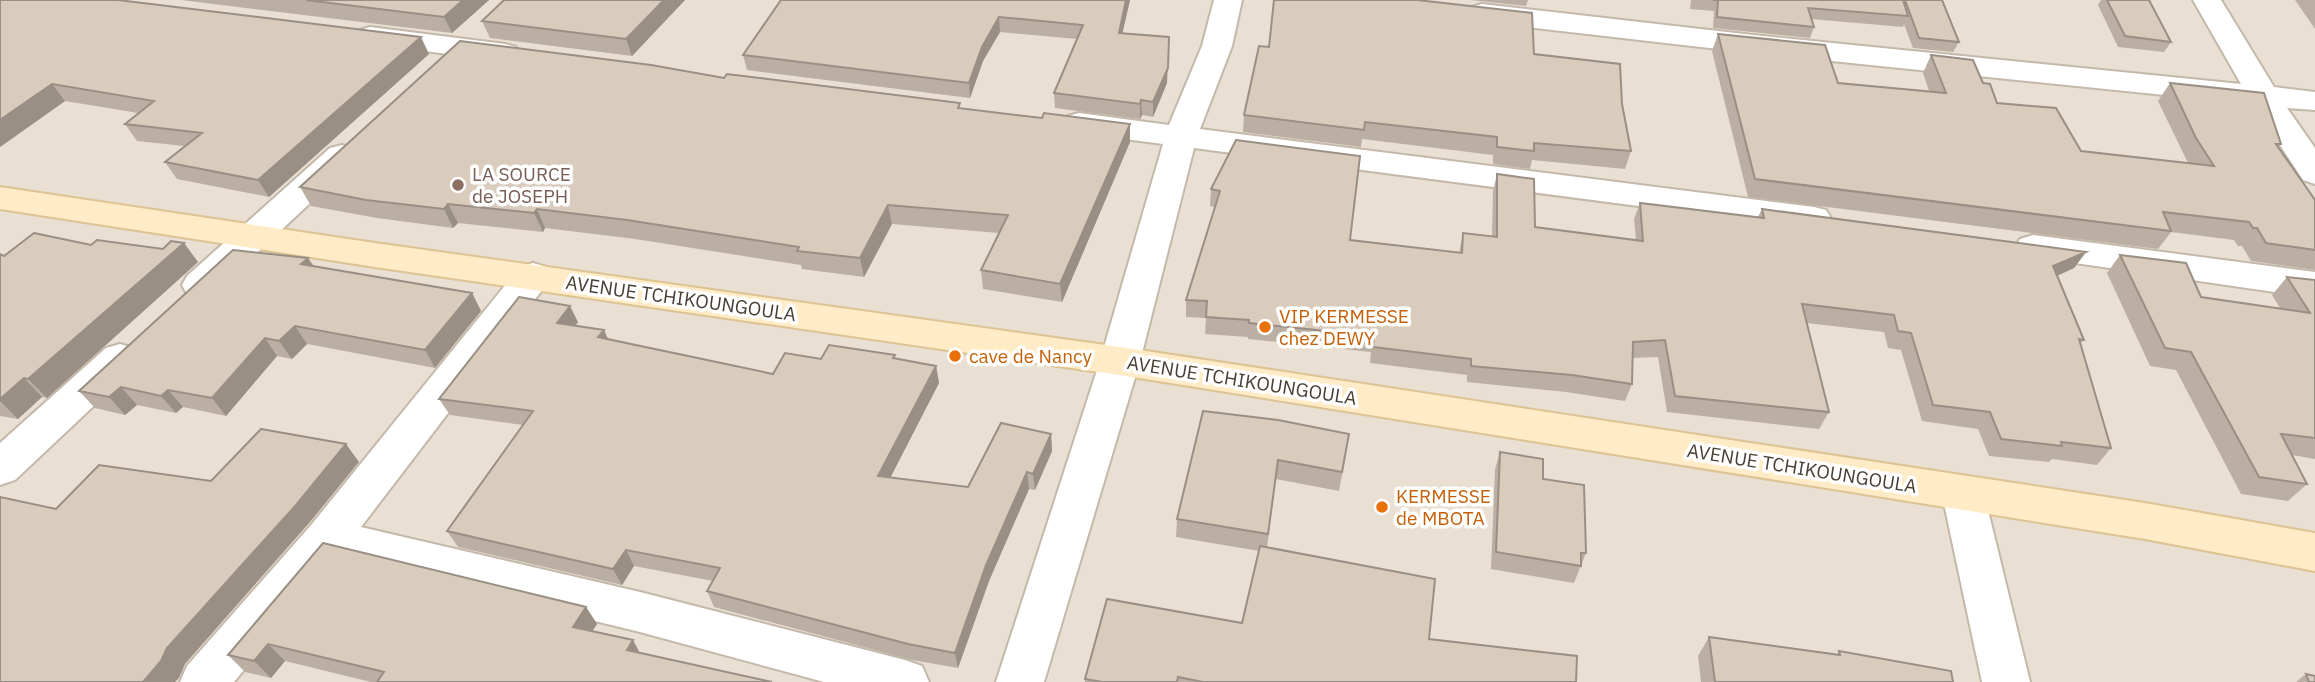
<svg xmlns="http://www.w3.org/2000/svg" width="2315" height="682" font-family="'IBM Plex Sans',sans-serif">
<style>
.residential{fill:#e9e0d3}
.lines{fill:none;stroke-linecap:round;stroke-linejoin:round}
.street-casing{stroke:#c4b8aa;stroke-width:4}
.secondary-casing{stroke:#ddc293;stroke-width:4}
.street{fill:#fff;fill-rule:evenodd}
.secondary{fill:#ffebc5;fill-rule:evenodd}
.wall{fill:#bbafa3}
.shaded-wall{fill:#998f84}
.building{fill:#daccbd;stroke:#998f84;stroke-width:2}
.education-dot{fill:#8d6e63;stroke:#fff;stroke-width:2.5}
.food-dot{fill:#e8710a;stroke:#fff;stroke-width:2.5}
.labels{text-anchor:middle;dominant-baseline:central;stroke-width:7;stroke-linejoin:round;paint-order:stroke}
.education-label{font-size:19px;fill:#785e54;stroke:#fff;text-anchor:start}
.street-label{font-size:19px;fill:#483e34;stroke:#fff}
.food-label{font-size:19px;fill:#c56008;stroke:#fff;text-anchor:start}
</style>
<rect width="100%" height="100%" fill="#f5efe6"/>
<path class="residential" d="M 0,0 L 2315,0 L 2315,682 L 0,682 Z"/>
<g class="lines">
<defs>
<path id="street" d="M 1214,0 L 1242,0 L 1232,46 L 1200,129 L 1814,207 L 1826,210 L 1831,218 L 1826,226 L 1814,229 L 1194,148 L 1140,361 L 1044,682 L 996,682 L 1100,361 L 1163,144 L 1079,133 L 1068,130 L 1063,123 L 1068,116 L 1079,113 L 1169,125 L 1202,46 Z
M 2193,0 L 2221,0 L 2274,87 L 2315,92 L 2315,110 L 2287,108 L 2315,148 L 2315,184 L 2303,180 L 2253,104 L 1753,53 L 1482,22 L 1472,19 L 1468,13 L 1472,7 L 1482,4 L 1753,35 L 2241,84 Z
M 370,27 L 505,44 L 516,47 L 520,53 L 516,59 L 505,62 L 360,42 L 355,36 L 360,30 Z
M 342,145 L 354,148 L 359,155 L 354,162 L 213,294 L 200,298 L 187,294 L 182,285 L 187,276 L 330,148 Z
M 2033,235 L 2315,272 L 2315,298 L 2020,255 L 2015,247 L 2020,239 Z
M 533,263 L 546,267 L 551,276 L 546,285 L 361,527 L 640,592 L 905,660 L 922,666 L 929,682 L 824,682 L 640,632 L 337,558 L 234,682 L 180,682 L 187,666 L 312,524 L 520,267 Z
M 120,344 L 134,348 L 139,358 L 134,368 L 15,480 L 0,485 L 0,443 L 106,348 Z
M 1963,477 L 1978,482 L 1984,494 L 2030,682 L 1982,682 L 1942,494 L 1948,482 Z"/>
<path id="secondary" d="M 0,187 L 375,243 L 1120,347 L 2145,503 L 2315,533 L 2315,571 L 2145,539 L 1120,375 L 375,267 L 0,209 Z"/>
</defs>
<use href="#street" class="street-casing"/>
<use href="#secondary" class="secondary-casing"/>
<use href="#street" class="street"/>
<use href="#secondary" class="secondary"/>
</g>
<path class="wall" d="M 0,0 L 429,54 L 269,197 L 177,179 L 165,162 L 184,146 L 137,141 L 125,124 L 138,113 L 65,101 L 0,147 Z
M 181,0 L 489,0 L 452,33 Z
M 504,0 L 685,0 L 632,56 L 490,38 L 482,21 Z
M 781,0 L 1130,0 L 1122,34 L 1167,83 L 1153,117 L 1142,115 L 1140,119 L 1055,108 L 1054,93 L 1077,39 L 1000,32 L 983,61 L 970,98 L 747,70 L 743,55 Z
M 1470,0 L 1528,0 L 1526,6 Z
M 1691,0 L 1942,0 L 1959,42 L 1953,52 L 1913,48 L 1904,24 L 1903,27 L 1811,19 L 1814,27 L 1810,38 L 1713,28 L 1714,11 L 1690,9 Z
M 2101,0 L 2149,0 L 2171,42 L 2164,52 L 2118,47 L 2098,5 Z
M 2295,0 L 2315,0 L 2315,29 Z
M 1718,34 L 1838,83 L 1929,91 L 1923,73 L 1931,55 L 1983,83 L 1997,103 L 2081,151 L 2188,163 L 2158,101 L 2170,83 L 2281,144 L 2278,147 L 2315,200 L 2315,270 L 2251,261 L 2242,246 L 2238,246 L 2234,240 L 2171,232 L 2158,249 L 1748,197 L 1712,51 Z
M 1534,54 L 1622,104 L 1631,151 L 1625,169 L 1532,160 L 1530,169 L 1493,164 L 1493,155 L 1362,139 L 1361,147 L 1243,132 L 1244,115 Z
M 724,78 L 960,108 L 1130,142 L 1062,302 L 983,289 L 981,270 L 999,233 L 892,224 L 864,277 L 802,269 L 801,265 L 635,239 L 545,228 L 543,232 L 458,223 L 453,228 L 377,218 L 311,206 L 300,187 Z
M 1236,140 L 1350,240 L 1459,253 L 1463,233 L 1492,237 L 1493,191 L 1497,174 L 1535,227 L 1636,240 L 1634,219 L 1640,203 L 1758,217 L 1762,209 L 2086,252 L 2074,268 L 2057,276 L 2084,340 L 2080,344 L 2111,448 L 2097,465 L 2052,459 L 2049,462 L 1989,456 L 1978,429 L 1922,421 L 1901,350 L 1888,348 L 1884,332 L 1807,323 L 1829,412 L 1819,429 L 1667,412 L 1658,357 L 1632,358 L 1632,384 L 1625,401 L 1566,392 L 1467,382 L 1467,375 L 1370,363 L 1371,352 L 1248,339 L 1248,337 L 1205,334 L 1206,318 L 1186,317 L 1186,300 L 1215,207 L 1210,206 L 1211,189 Z
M 91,245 L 198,262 L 47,398 L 42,397 L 18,419 L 0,416 L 0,254 L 4,256 Z
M 2120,255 L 2201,297 L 2280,308 L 2272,295 L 2287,277 L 2315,280 L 2315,459 L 2292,455 L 2307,484 L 2288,501 L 2241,494 L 2176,370 L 2150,366 L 2107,273 Z
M 308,258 L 314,266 L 472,293 L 481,311 L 435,368 L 307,344 L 292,359 L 277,356 L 226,416 L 183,407 L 176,413 L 137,405 L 125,415 L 95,408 L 79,391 Z
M 578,322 L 576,325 L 604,330 L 608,340 L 773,374 L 821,359 L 895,355 L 895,359 L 936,366 L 939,383 L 890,477 L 968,487 L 1051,434 L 1052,451 L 1035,490 L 1029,489 L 989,581 L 958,668 L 912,660 L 714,607 L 707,591 L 713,581 L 634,566 L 622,585 L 458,547 L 447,531 L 523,425 L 450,415 L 439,399 Z
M 1203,411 L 1346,453 L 1339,491 L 1276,479 L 1267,548 L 1429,639 L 1576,682 L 1085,682 L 1085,679 L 1242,623 L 1259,551 L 1176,537 L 1177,519 Z
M 1500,452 L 1543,479 L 1586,553 L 1574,583 L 1491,569 L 1495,469 Z
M 323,543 L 586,607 L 597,624 L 592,631 L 633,640 L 640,653 L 772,682 L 371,682 L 285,661 L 271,678 L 245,672 L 228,655 Z
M 1709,637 L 1837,655 L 1839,651 L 1953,682 L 1701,682 L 1698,656 Z
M 2306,674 L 2315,682 L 2296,682 Z"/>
<path class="shaded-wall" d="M 463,0 L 489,0 L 452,33 L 444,17 Z
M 664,0 L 685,0 L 632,56 L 626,39 Z
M 1126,0 L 1130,0 L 1119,48 L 1119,33 Z
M 999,17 L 1000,32 L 983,61 L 970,98 L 969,83 L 982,47 Z
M 421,37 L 429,54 L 269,197 L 258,180 Z
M 1169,37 L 1167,83 L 1153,117 L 1153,102 Z
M 52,84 L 65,101 L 0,147 L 0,120 Z
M 1141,100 L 1142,115 L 1140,119 L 1140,104 Z
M 1130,124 L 1130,142 L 1062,302 L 1060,284 Z
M 448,204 L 458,223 L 453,228 L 444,209 Z
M 888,205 L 892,224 L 864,277 L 860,258 Z
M 537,209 L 545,228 L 543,232 L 534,213 Z
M 184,243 L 198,262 L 47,398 L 28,379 Z
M 2086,252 L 2074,268 L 2041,283 L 2053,266 Z
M 308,258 L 319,276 L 301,264 Z
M 472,293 L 481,311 L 435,368 L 425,350 Z
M 570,306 L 578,322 L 565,339 L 557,323 Z
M 295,326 L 307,344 L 292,359 L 279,341 Z
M 604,330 L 611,346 L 598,337 Z
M 265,338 L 277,356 L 226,416 L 212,398 Z
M 936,366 L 939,383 L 883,492 L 878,476 Z
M 24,378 L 42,397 L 18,419 L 0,401 L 0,399 Z
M 121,387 L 137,405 L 125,415 L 109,397 Z
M 168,390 L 183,407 L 176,413 L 161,396 Z
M 1051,434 L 1052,451 L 1035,490 L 1033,474 Z
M 346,444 L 359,462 L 310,522 L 185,664 L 179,678 L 175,682 L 143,682 L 167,648 Z
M 1027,472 L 1029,489 L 989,581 L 958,668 L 955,653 L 986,565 Z
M 626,550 L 634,566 L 622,585 L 613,569 Z
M 586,607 L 597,624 L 584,644 L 573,627 Z
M 633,640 L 642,658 L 627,650 Z
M 268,644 L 285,661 L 271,678 L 254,661 Z"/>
<path class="building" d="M 0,0 L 118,0 L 421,37 L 258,180 L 165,162 L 202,133 L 125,124 L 154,101 L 52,84 L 0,120 Z
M 306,0 L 463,0 L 444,17 Z
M 504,0 L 664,0 L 626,39 L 482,21 Z
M 781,0 L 1126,0 L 1119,33 L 1169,37 L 1168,68 L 1153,102 L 1141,100 L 1140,104 L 1054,93 L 1083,25 L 999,17 L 982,47 L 969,83 L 743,55 Z
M 1274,0 L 1417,0 L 1532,13 L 1534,54 L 1620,64 L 1622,104 L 1631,151 L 1534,143 L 1534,151 L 1497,147 L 1497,137 L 1365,122 L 1364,130 L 1244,115 L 1259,46 L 1269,47 Z
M 1713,0 L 1903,0 L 1908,16 L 1808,8 L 1814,27 L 1717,17 L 1718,0 Z
M 1905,0 L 1942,0 L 1959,42 L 1919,38 Z
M 2107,0 L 2149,0 L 2171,42 L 2125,36 Z
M 1718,34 L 1825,45 L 1838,83 L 1946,93 L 1931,55 L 1973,60 L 1983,83 L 1990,84 L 1997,103 L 2056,108 L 2081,151 L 2214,166 L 2196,138 L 2170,83 L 2264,93 L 2281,144 L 2276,144 L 2315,200 L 2315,250 L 2266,243 L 2257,228 L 2253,228 L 2249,222 L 2163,212 L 2171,231 L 1755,179 Z
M 460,41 L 651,65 L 724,78 L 727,74 L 960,103 L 958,108 L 1042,118 L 1044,113 L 1130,124 L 1060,284 L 981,270 L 1008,215 L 888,205 L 860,258 L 797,251 L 799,247 L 627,220 L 537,209 L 534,213 L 448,204 L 444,209 L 366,200 L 300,187 Z
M 1236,140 L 1360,156 L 1350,240 L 1462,253 L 1463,233 L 1497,237 L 1497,174 L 1534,179 L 1535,227 L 1643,241 L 1640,203 L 1764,218 L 1762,209 L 2086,252 L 2053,266 L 2084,340 L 2079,339 L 2111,448 L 2061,442 L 2062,446 L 2001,439 L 1990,412 L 1933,405 L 1911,333 L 1898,331 L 1894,315 L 1802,304 L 1829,412 L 1675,396 L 1665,340 L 1633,342 L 1632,384 L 1572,375 L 1471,366 L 1471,359 L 1373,347 L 1374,336 L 1249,323 L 1249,320 L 1206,317 L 1207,301 L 1186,300 L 1220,191 L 1211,189 Z
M 34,233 L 91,245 L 97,240 L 163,249 L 171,241 L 184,243 L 28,379 L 24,378 L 0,399 L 0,254 L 4,256 Z
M 233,250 L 308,258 L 301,264 L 472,293 L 425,350 L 295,326 L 279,341 L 265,338 L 212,398 L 168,390 L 161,396 L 121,387 L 109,397 L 79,391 Z
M 2120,255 L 2186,263 L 2201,297 L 2310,313 L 2287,277 L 2315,280 L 2315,438 L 2281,434 L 2307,484 L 2259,477 L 2191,352 L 2165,348 Z
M 519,297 L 570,306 L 557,323 L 604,330 L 598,337 L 773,374 L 785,353 L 821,359 L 829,345 L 895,355 L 893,358 L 936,366 L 878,476 L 968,487 L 1001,423 L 1051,434 L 1033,474 L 1027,472 L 986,565 L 955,653 L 908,644 L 707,591 L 720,568 L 626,550 L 613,569 L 447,531 L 533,411 L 439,399 Z
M 1203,411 L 1278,420 L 1349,434 L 1342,472 L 1278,460 L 1268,534 L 1177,519 Z
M 261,429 L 346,444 L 296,505 L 167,648 L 161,661 L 143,682 L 0,682 L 0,497 L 56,509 L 99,465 L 211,481 Z
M 1500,452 L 1543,459 L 1543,479 L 1584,485 L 1586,553 L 1581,553 L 1581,566 L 1496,552 Z
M 323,543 L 586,607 L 573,627 L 633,640 L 627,650 L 772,682 L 377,682 L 384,672 L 268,644 L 254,661 L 228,655 Z
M 1260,546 L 1435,579 L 1429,639 L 1577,656 L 1576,682 L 1203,682 L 1178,677 L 1177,682 L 1102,682 L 1085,679 L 1107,599 L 1242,623 Z
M 1709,637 L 1840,655 L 1839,651 L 1951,671 L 1953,682 L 1715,682 Z
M 2306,674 L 2315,676 L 2315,682 L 2309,682 Z"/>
<circle class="education-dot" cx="458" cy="185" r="7"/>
<g class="food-dot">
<circle cx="1265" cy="327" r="7"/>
<circle cx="955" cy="356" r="7"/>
<circle cx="1382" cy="507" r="7"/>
</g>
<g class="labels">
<g class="education-label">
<text x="472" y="174">LA SOURCE<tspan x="472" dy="22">de JOSEPH</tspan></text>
</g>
<g class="street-label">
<text transform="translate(681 298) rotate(8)">AVENUE TCHIKOUNGOULA</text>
<text transform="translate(1242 380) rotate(9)">AVENUE TCHIKOUNGOULA</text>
<text transform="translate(1802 468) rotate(9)">AVENUE TCHIKOUNGOULA</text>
</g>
<g class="food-label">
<text x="1279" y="316">VIP KERMESSE<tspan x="1279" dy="22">chez DEWY</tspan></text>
<text x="969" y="356">cave de Nancy</text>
<text x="1396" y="496">KERMESSE<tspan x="1396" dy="22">de MBOTA</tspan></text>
</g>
</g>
</svg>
